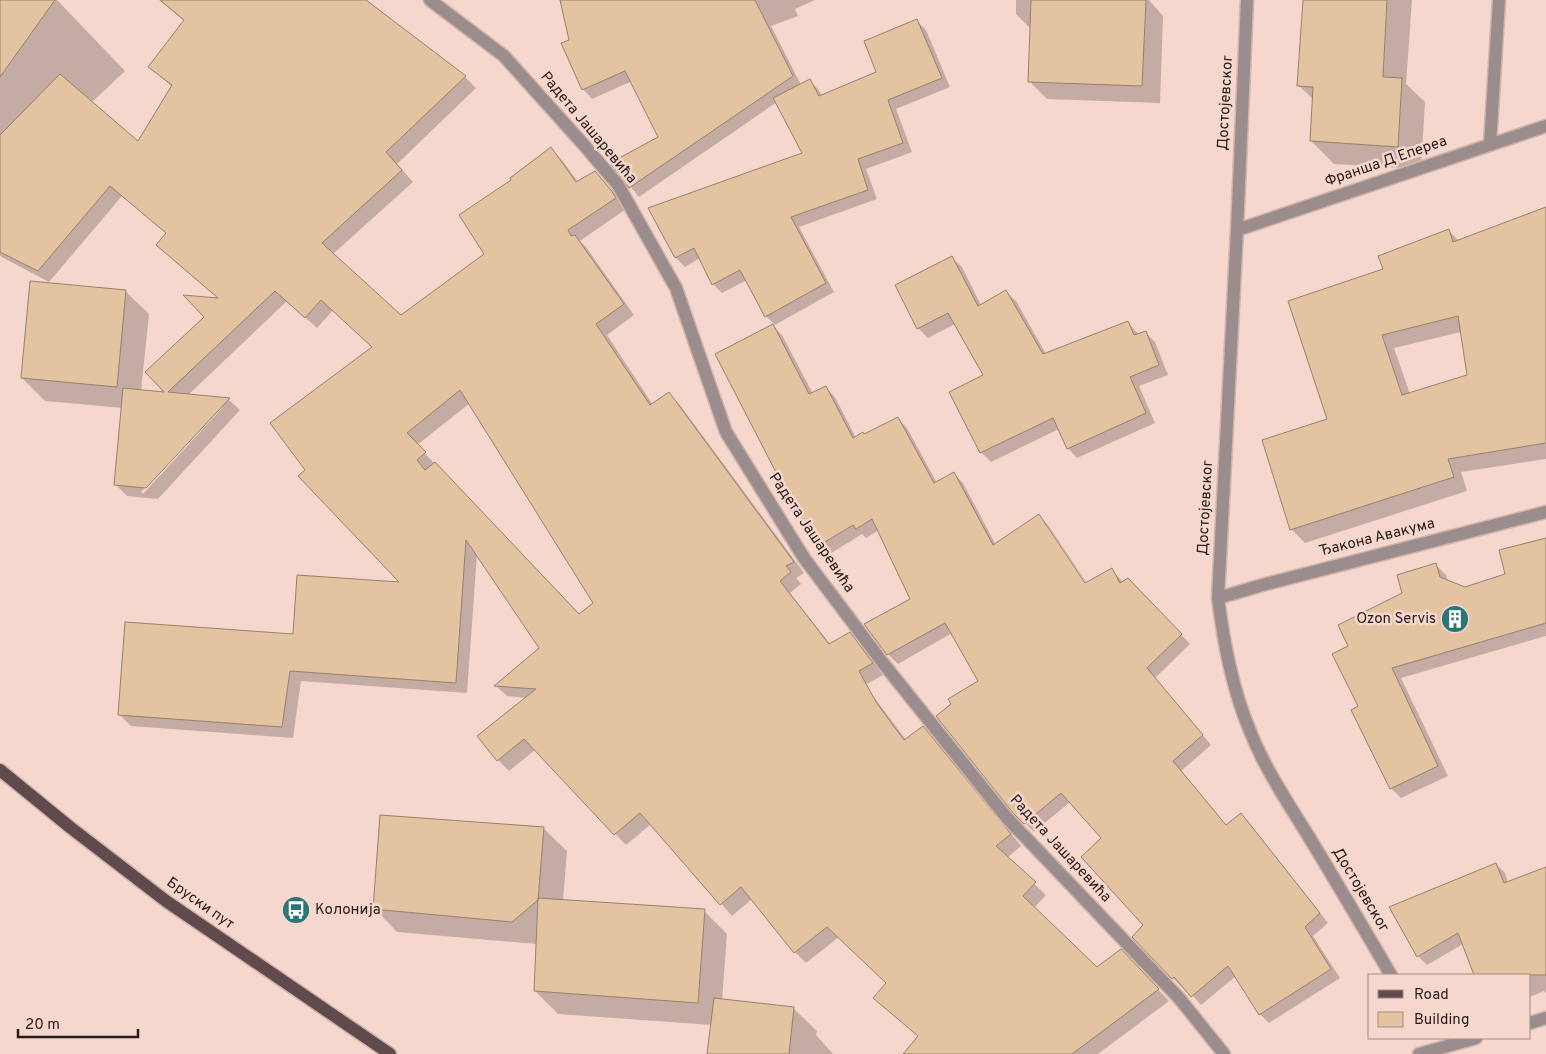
<svg xmlns="http://www.w3.org/2000/svg" width="1546" height="1054" font-family="Overpass,sans-serif">
<style>
.shadow{fill:#0003;fill-rule:evenodd}
.building{fill:#e4c4a0;stroke:#94826d;fill-rule:evenodd}
.lines{fill:none;stroke-linecap:round;stroke-linejoin:round}
.minor-casing{stroke:#d1b5ac;stroke-width:15}
.major-casing{stroke:#d1b5ac;stroke-width:15}
.minor{stroke:#9b8d8e;stroke-width:12}
.major{stroke:#614a4d;stroke-width:12}
.labels{text-anchor:middle;dominant-baseline:central;stroke-width:5;stroke-linejoin:round;paint-order:stroke}
.street-label{font-size:15px;fill:#261b18;stroke:#f6d7cd}
.poi-label{font-size:15px;fill:#261b18;stroke:#f6d7cd;text-anchor:end}
</style>
<rect width="100%" height="100%" fill="#f6d7cd"/>
<path class="shadow" d="M 0,0 L 57,0 L 125,71 L 91,103 L 138,143 L 172,87 L 150,67 L 184,21 L 159,0 L 365,0 L 465,77 L 476,88 L 397,164 L 413,182 L 333,254 L 401,317 L 486,254 L 513,181 L 550,149 L 562,160 L 578,182 L 595,172 L 622,202 L 626,209 L 580,241 L 586,247 L 634,315 L 607,335 L 653,405 L 669,394 L 680,405 L 804,573 L 796,578 L 801,584 L 790,593 L 830,644 L 849,634 L 861,645 L 883,675 L 865,685 L 906,740 L 923,727 L 934,739 L 1021,846 L 1007,858 L 1046,895 L 1034,908 L 1097,968 L 1132,962 L 1169,1001 L 1098,1054 L 904,1054 L 918,1036 L 875,998 L 887,984 L 839,937 L 806,963 L 795,952 L 752,899 L 732,916 L 651,824 L 626,845 L 535,750 L 509,771 L 498,760 L 526,698 L 507,696 L 496,686 L 540,648 L 477,554 L 467,693 L 301,681 L 293,738 L 131,726 L 120,715 L 294,635 L 402,583 L 306,470 L 374,348 L 333,310 L 317,328 L 287,301 L 187,396 L 229,400 L 240,410 L 158,499 L 127,496 L 116,485 L 123,408 L 45,401 L 22,378 L 125,291 L 149,314 L 141,391 L 167,394 L 205,317 L 220,300 L 169,256 L 167,234 L 122,196 L 49,282 L 0,256 ZM 470,403 L 595,603 L 579,616 L 417,445 ZM 220,407 L 223,407 L 143,494 L 141,492 Z
M 561,0 L 815,0 L 795,9 L 798,16 L 771,26 L 801,85 L 809,80 L 818,89 L 822,96 L 878,72 L 917,21 L 926,30 L 950,87 L 896,109 L 912,152 L 866,169 L 877,199 L 799,227 L 834,292 L 773,326 L 782,335 L 813,394 L 825,387 L 835,397 L 856,438 L 898,419 L 907,428 L 937,483 L 954,474 L 963,483 L 996,545 L 1039,516 L 1048,525 L 1087,583 L 1111,569 L 1123,582 L 1138,589 L 1190,644 L 1155,678 L 1211,745 L 1181,771 L 1227,826 L 1241,815 L 1250,824 L 1328,923 L 1313,936 L 1340,978 L 1269,1023 L 1260,1014 L 1236,976 L 1201,1005 L 1184,986 L 1182,987 L 1173,978 L 1144,925 L 1103,839 L 1070,802 L 1034,832 L 1025,823 L 979,682 L 952,633 L 898,664 L 888,654 L 866,625 L 912,599 L 879,530 L 866,538 L 862,534 L 825,557 L 816,548 L 717,354 L 775,325 L 766,316 L 747,280 L 722,293 L 713,284 L 700,258 L 685,267 L 676,258 L 649,209 L 804,154 L 777,102 L 639,197 L 612,163 L 659,137 L 632,81 L 592,99 L 583,89 ZM 1044,525 L 1047,525 L 1089,587 L 1087,589 Z
M 1016,0 L 1149,0 L 1163,16 L 1160,103 L 1047,99 L 1029,81 L 1031,29 L 1016,14 Z
M 1304,0 L 1412,0 L 1406,84 L 1425,102 L 1421,169 L 1334,164 L 1311,141 L 1314,100 L 1298,85 Z
M 1546,208 L 1546,459 L 1461,472 L 1467,491 L 1305,543 L 1291,529 L 1329,420 L 1384,270 L 1448,230 L 1459,241 ZM 1461,332 L 1468,375 L 1410,394 L 1394,348 Z
M 952,258 L 962,267 L 981,305 L 1006,292 L 1016,301 L 1046,354 L 1128,322 L 1139,335 L 1145,332 L 1155,342 L 1168,375 L 1139,386 L 1155,423 L 1077,458 L 1068,448 L 1059,429 L 991,462 L 981,452 L 951,393 L 985,376 L 955,324 L 928,338 L 918,328 Z
M 1546,539 L 1546,636 L 1401,678 L 1448,776 L 1401,798 L 1391,788 L 1360,707 L 1350,647 L 1404,593 L 1436,565 L 1446,575 L 1448,581 L 1465,588 L 1507,575 Z
M 543,828 L 567,851 L 563,901 L 704,911 L 727,934 L 722,1000 L 793,1008 L 817,1031 L 816,1035 L 833,1054 L 709,1054 L 712,1025 L 558,1014 L 535,991 L 537,944 L 397,932 L 374,908 Z
M 1496,864 L 1505,873 L 1508,882 L 1546,868 L 1546,993 L 1544,991 L 1530,997 L 1530,975 L 1475,975 L 1463,944 L 1427,965 L 1418,956 Z"/>
<path class="building" d="M 0,0 L 55,0 L 0,77 Z
M 160,0 L 366,0 L 466,76 L 386,152 L 402,170 L 322,243 L 401,315 L 484,254 L 459,215 L 511,180 L 510,178 L 551,147 L 576,182 L 595,171 L 611,190 L 616,198 L 568,230 L 571,236 L 575,235 L 624,304 L 596,324 L 650,405 L 669,392 L 794,562 L 786,566 L 791,572 L 780,581 L 829,644 L 850,632 L 873,663 L 859,671 L 876,702 L 904,740 L 923,726 L 1011,834 L 996,846 L 1036,882 L 1023,896 L 1097,967 L 1121,949 L 1159,989 L 1072,1054 L 903,1054 L 918,1036 L 873,998 L 886,983 L 827,927 L 794,953 L 741,887 L 720,905 L 640,813 L 614,835 L 524,739 L 497,761 L 477,736 L 536,689 L 494,686 L 539,648 L 466,540 L 456,683 L 290,671 L 282,727 L 118,715 L 125,622 L 293,634 L 297,575 L 399,582 L 298,476 L 305,470 L 270,423 L 372,347 L 321,300 L 305,318 L 275,291 L 168,392 L 230,398 L 146,488 L 114,485 L 123,388 L 164,392 L 145,372 L 204,317 L 183,295 L 218,298 L 156,245 L 166,233 L 110,186 L 38,271 L 0,252 L 0,135 L 60,74 L 138,141 L 172,85 L 148,67 L 184,20 ZM 460,390 L 593,603 L 579,614 L 435,462 L 425,470 L 417,460 L 426,452 L 407,433 Z
M 560,0 L 755,0 L 793,76 L 629,188 L 610,163 L 658,137 L 625,71 L 582,90 L 561,43 L 569,40 Z
M 1031,0 L 1146,0 L 1142,86 L 1028,82 Z
M 1303,0 L 1387,0 L 1383,77 L 1402,78 L 1398,147 L 1310,141 L 1313,87 L 1297,86 Z
M 917,19 L 942,78 L 888,100 L 903,143 L 858,159 L 868,190 L 791,217 L 826,283 L 765,317 L 740,270 L 712,285 L 694,248 L 675,258 L 648,208 L 802,153 L 773,98 L 810,79 L 819,96 L 876,72 L 864,41 Z
M 1546,207 L 1546,443 L 1448,459 L 1454,477 L 1290,530 L 1262,440 L 1327,419 L 1288,301 L 1383,269 L 1378,256 L 1449,229 L 1453,242 ZM 1458,316 L 1467,375 L 1402,395 L 1382,335 Z
M 952,256 L 978,306 L 1006,290 L 1043,354 L 1128,321 L 1134,335 L 1146,331 L 1159,365 L 1130,377 L 1146,413 L 1067,449 L 1053,418 L 980,453 L 949,392 L 983,375 L 948,313 L 917,329 L 895,285 Z
M 30,281 L 126,290 L 117,387 L 21,378 Z
M 773,324 L 809,394 L 826,386 L 853,438 L 863,432 L 864,434 L 898,417 L 934,483 L 954,472 L 993,545 L 1039,514 L 1085,583 L 1112,568 L 1120,583 L 1128,578 L 1182,634 L 1147,668 L 1203,735 L 1173,761 L 1226,825 L 1241,813 L 1320,913 L 1305,927 L 1331,969 L 1259,1015 L 1228,966 L 1191,997 L 1174,977 L 1172,979 L 1132,937 L 1143,925 L 1081,857 L 1101,838 L 1061,793 L 1024,824 L 1013,813 L 936,716 L 951,704 L 948,699 L 978,681 L 945,623 L 887,655 L 864,624 L 910,599 L 872,519 L 856,529 L 853,525 L 815,548 L 715,354 Z
M 1546,538 L 1546,623 L 1392,668 L 1438,766 L 1390,789 L 1351,710 L 1358,706 L 1332,654 L 1348,646 L 1338,625 L 1402,593 L 1397,575 L 1436,563 L 1440,577 L 1465,587 L 1505,574 L 1499,550 Z
M 380,815 L 544,827 L 538,900 L 512,922 L 373,909 Z
M 1496,863 L 1504,883 L 1546,867 L 1546,975 L 1474,975 L 1458,933 L 1417,957 L 1389,907 Z
M 538,898 L 705,909 L 698,1003 L 534,991 Z
M 714,998 L 794,1007 L 789,1054 L 707,1054 Z"/>
<g class="lines">
<defs>
<path id="minor" d="M 430,0 L 504,56 L 584,145 L 618,185 L 676,288 L 726,432 L 804,558 L 883,663 L 1007,818 L 1179,998 L 1224,1054
M 1247,0 L 1237,230 L 1218,598 C 1224,644 1232,688 1250,731 C 1265,769 1288,803 1309,837 C 1337,883 1364,929 1391,975
M 1490,144 L 1499,0
M 1237,230 L 1546,126
M 1218,598 L 1266,584 L 1546,512
M 1530,1023 L 1546,1018
M 1419,1054 L 1476,1038"/>
<path id="major" d="M 0,770 L 71,828 L 166,901 L 390,1054"/>
</defs>
<use href="#minor" class="minor-casing"/>
<use href="#major" class="major-casing"/>
<use href="#minor" class="minor"/>
<use href="#major" class="major"/>
</g>
<defs>
<symbol id="building-disc" viewBox="-11 -11 22 22"><circle r="9.5" fill="#2b7575" stroke="#f6d7cd"/><path d="M-4-6H4V6H1V3H-1V6H-4ZM-2.5-4.3h1.7v1.8h-1.7ZM.8-4.3h1.7v1.8H.8ZM-2.5-1h1.7V.8h-1.7ZM.8-1h1.7V.8H.8Z" fill="#fff"/></symbol>
<symbol id="bus-disc" viewBox="-11 -11 22 22"><circle r="9.5" fill="#2b7575" stroke="#f6d7cd"/><path d="M-5-6H5V4H4V6H2V4H-2V6H-4V4H-5ZM-3.5-4V0h7V-4ZM-3.5 1.2v1.5H-2V1.2ZM2 1.2v1.5H3.5V1.2Z" fill="#fff"/></symbol>
</defs>
<g fill-rule="evenodd">
<use href="#building-disc" x="1439" y="603" width="32" height="32"/>
<use href="#bus-disc" x="280" y="894" width="32" height="32"/>
</g>
<g class="labels">
<g class="street-label">
<text transform="translate(1226 103) rotate(-87)">Достојевског</text>
<text transform="translate(588 128) rotate(50)">Радета Јашаревића</text>
<text transform="translate(1386 162) rotate(-19)">Франша Д Епереа</text>
<text transform="translate(1206 508) rotate(-87)">Достојевског</text>
<text transform="translate(811 533) rotate(56)">Радета Јашаревића</text>
<text transform="translate(1377 538) rotate(-14)">Ђакона Авакума</text>
<text transform="translate(1060 849) rotate(47)">Радета Јашаревића</text>
<text transform="translate(1360 890) rotate(59)">Достојевског</text>
<text transform="translate(200 904) rotate(35)">Бруски пут</text>
</g>
<g class="poi-label">
<text x="1436" y="619">Ozon Servis</text>
<text x="315" y="910" text-anchor="start">Колонија</text>
</g>
</g>
<rect x="1368" y="974" width="162" height="65" fill="#f6d7cd" stroke="#a38c85"/>
<rect x="1378" y="990" width="25" height="8" fill="#614a4d" stroke="#a38c85"/>
<text x="1414" y="999" font-size="15" fill="#261b18">Road</text>
<rect x="1378" y="1012" width="25" height="15" fill="#e4c4a0" stroke="#a38c85"/>
<text x="1414" y="1024" font-size="15" fill="#261b18">Building</text>
<path d="M18 1029v8h120v-8" fill="none" stroke="#261b18" stroke-width="2.5"/>
<text x="25" y="1029" font-size="15" fill="#261b18" stroke="#f6d7cd" stroke-width="4" paint-order="stroke">20 m</text>
</svg>
